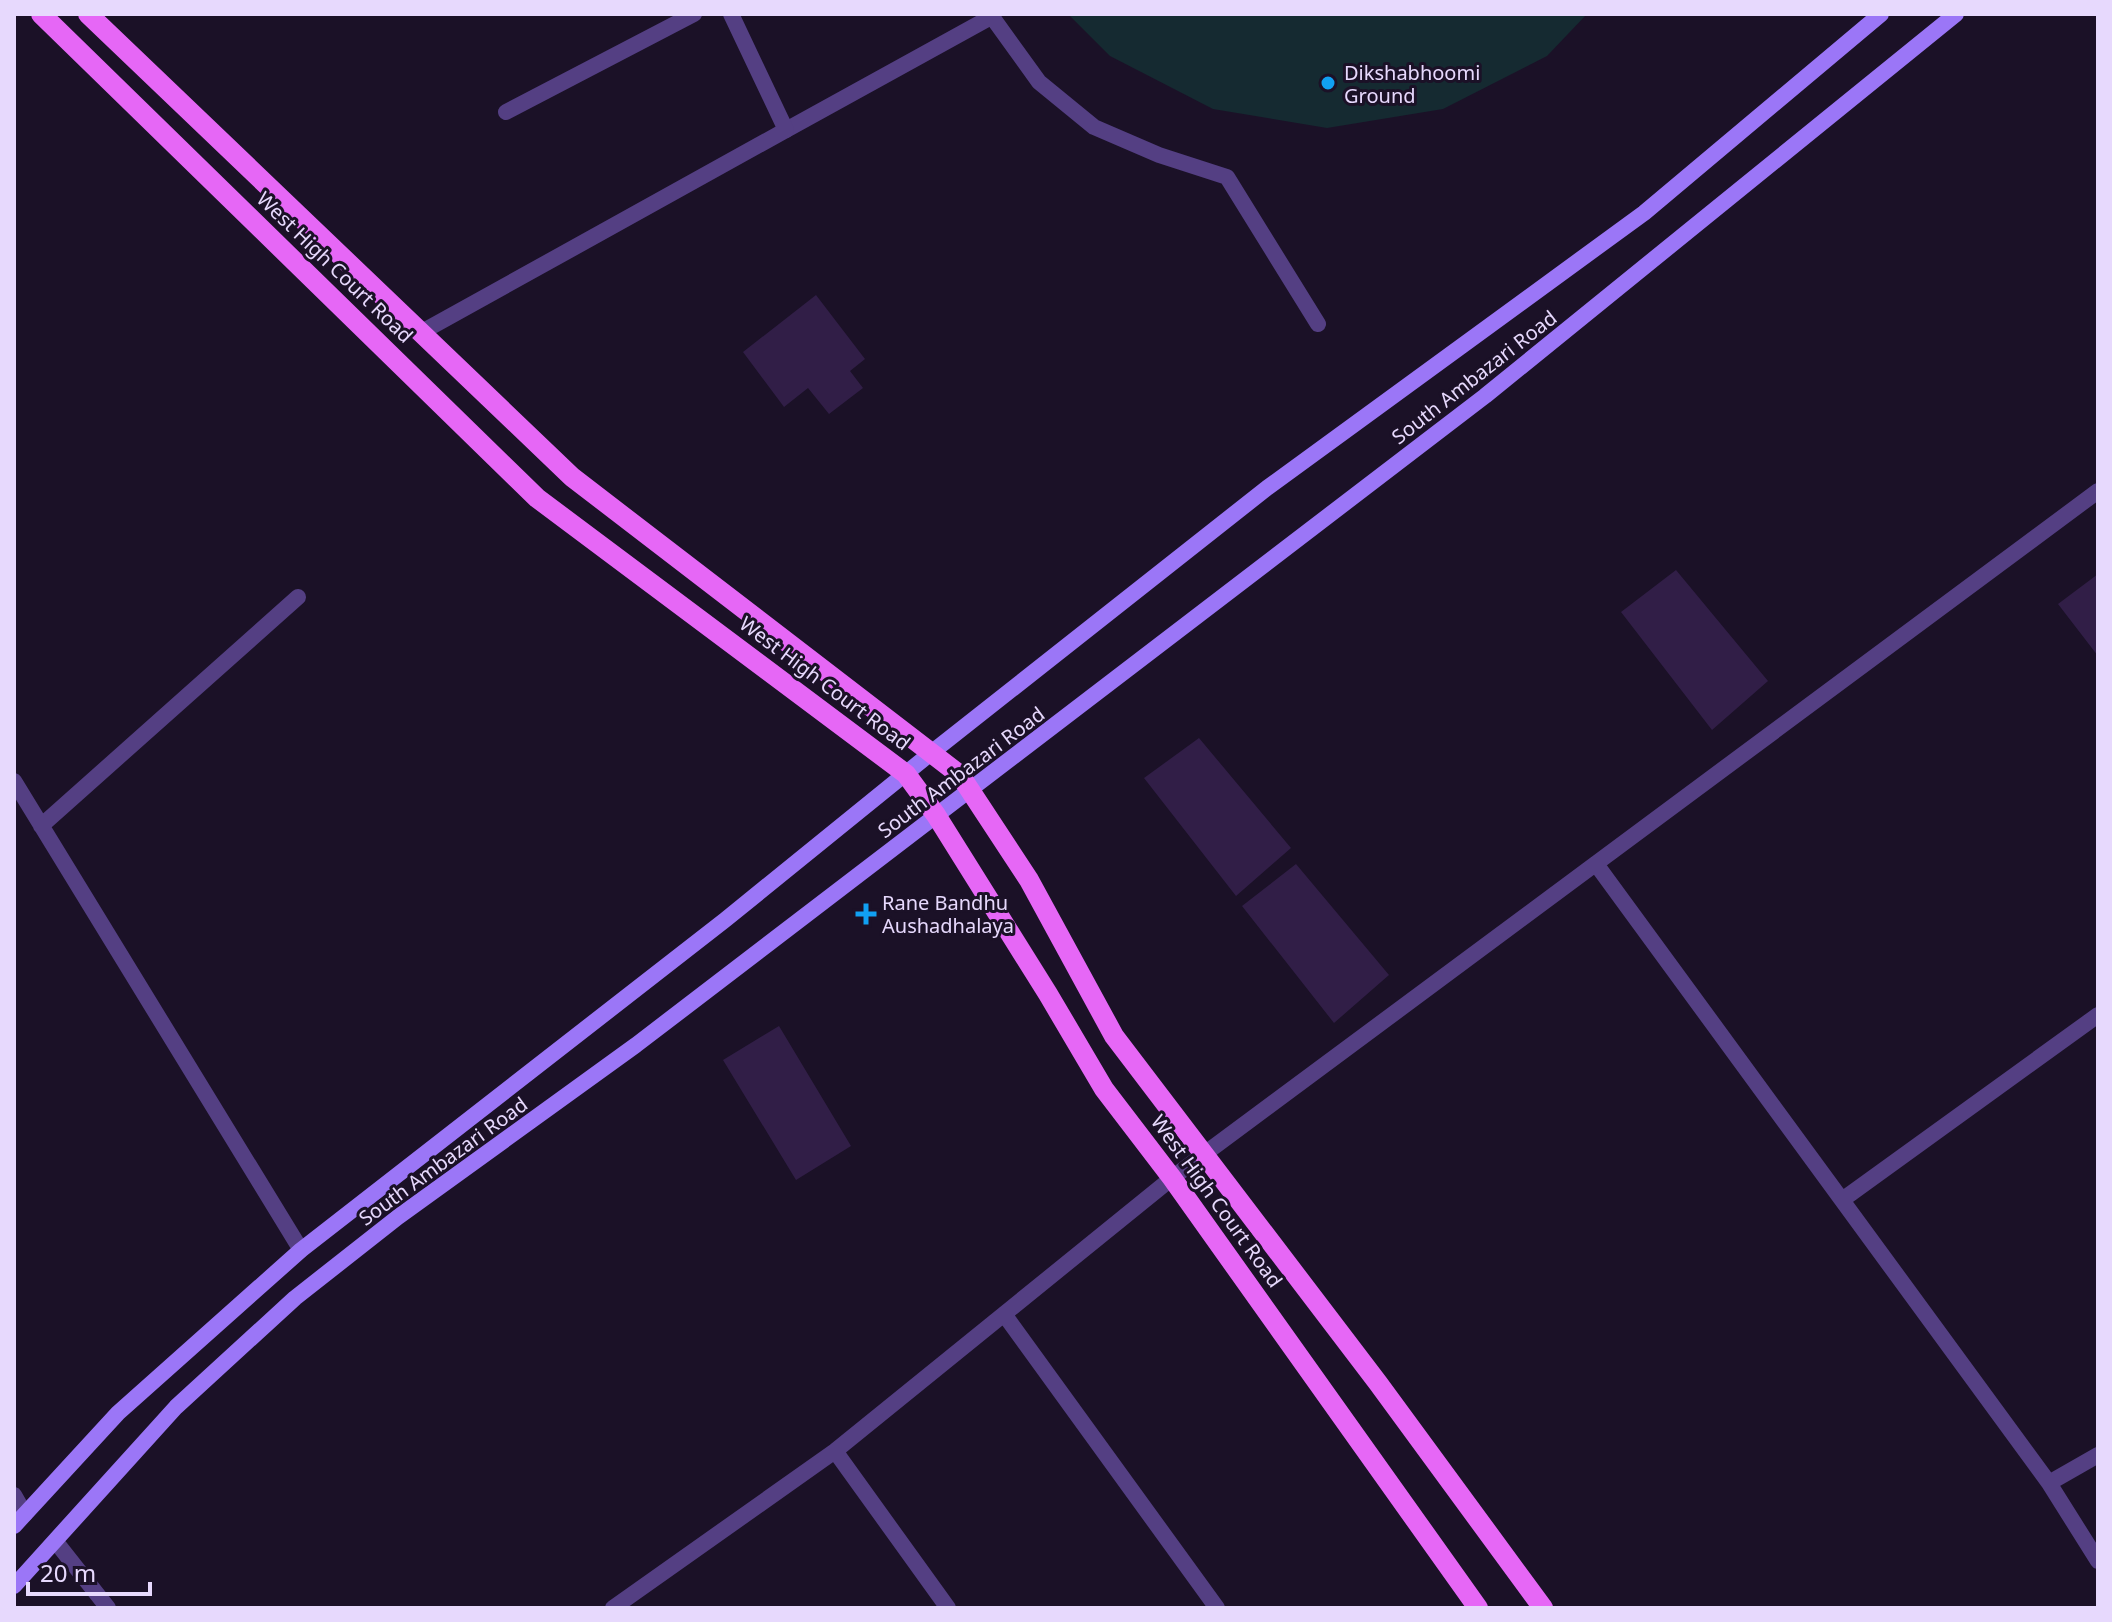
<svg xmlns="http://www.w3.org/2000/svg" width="2112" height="1622" font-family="'Noto Sans',sans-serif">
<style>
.green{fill:#152a31}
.building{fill:#311e47}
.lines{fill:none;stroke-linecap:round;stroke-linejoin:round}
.lane{stroke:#543f83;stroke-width:16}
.street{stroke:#543f83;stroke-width:16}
.secondary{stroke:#9b76f7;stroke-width:16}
.primary{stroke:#e667f6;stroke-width:20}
.poi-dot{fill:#11a0f2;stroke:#1b1127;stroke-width:3}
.labels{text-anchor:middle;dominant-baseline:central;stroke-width:6;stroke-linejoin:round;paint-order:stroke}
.poi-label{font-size:20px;fill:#e7d9fd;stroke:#1b1127;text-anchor:start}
.street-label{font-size:20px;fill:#e7d9fd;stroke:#1b1127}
</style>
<rect width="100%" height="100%" fill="#1b1127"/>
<path class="green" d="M 1068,14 L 1587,14 L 1547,56 L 1443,109 L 1327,128 L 1213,109 L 1110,56 Z"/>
<path class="building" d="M 816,295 L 865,359 L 850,371 L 863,388 L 829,414 L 808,388 L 784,407 L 743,352 Z
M 1676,570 L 1768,681 L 1712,730 L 1621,612 Z
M 2098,574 L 2098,656 L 2058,604 Z
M 1199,738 L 1291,848 L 1236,896 L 1144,778 Z
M 1296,864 L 1389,975 L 1334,1023 L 1242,906 Z
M 779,1026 L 851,1146 L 796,1180 L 723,1060 Z"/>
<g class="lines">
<path class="lane" d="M 990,14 L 1039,82 L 1094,127 L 1159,155 L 1227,177 L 1318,324
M 786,130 L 991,17"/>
<path class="street" d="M 506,112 L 694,14
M 420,333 L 786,130 L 731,14
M 14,781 L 301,1250
M 41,826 L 298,597
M 1596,864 L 2049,1483 L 2098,1561
M 1842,1200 L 2098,1015
M 1004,1314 L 1217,1608
M 835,1451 L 948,1608
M 2049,1483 L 2098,1455
M 14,1495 L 25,1514
M 56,1542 L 108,1608
M 613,1608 L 835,1451 L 1172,1178 L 2098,491"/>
<path class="secondary" d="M 14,1526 L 118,1413 L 301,1250 L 725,920 L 931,753 L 1267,488 L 1644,213 L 1881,14
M 14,1586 L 176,1407 L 295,1298 L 398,1217 L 636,1045 L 1485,396 L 1956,14"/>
<path class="primary" d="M 41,14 L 537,498 L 906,774 L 936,815 L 1048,994 L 1104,1089 L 1172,1178 L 1478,1608
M 88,14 L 572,477 L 960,775 L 1029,880 L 1114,1036 L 1378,1383 L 1543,1608"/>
</g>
<g class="poi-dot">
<circle cx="1328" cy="83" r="8"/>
<path d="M862 902h8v8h8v8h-8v8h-8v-8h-8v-8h8z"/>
</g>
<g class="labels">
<g class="poi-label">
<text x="1344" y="72">Dikshabhoomi<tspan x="1344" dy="23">Ground</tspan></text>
<text x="882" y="902">Rane Bandhu<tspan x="882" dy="23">Aushadhalaya</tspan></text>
</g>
<g class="street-label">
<text transform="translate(335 267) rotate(44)">West High Court Road</text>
<text transform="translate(1474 377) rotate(-38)">South Ambazari Road</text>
<text transform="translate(825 683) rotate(37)">West High Court Road</text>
<text transform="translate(961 772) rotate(-37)">South Ambazari Road</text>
<text transform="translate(443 1161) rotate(-36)">South Ambazari Road</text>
<text transform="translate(1217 1201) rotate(54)">West High Court Road</text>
</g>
</g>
<rect width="2112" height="1622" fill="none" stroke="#e7d9fd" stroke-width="32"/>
<path d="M28 1582v12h122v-12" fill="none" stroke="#e7d9fd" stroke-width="4"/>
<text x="40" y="1582" font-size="24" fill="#e7d9fd" stroke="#1b1127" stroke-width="6" paint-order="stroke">20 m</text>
</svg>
